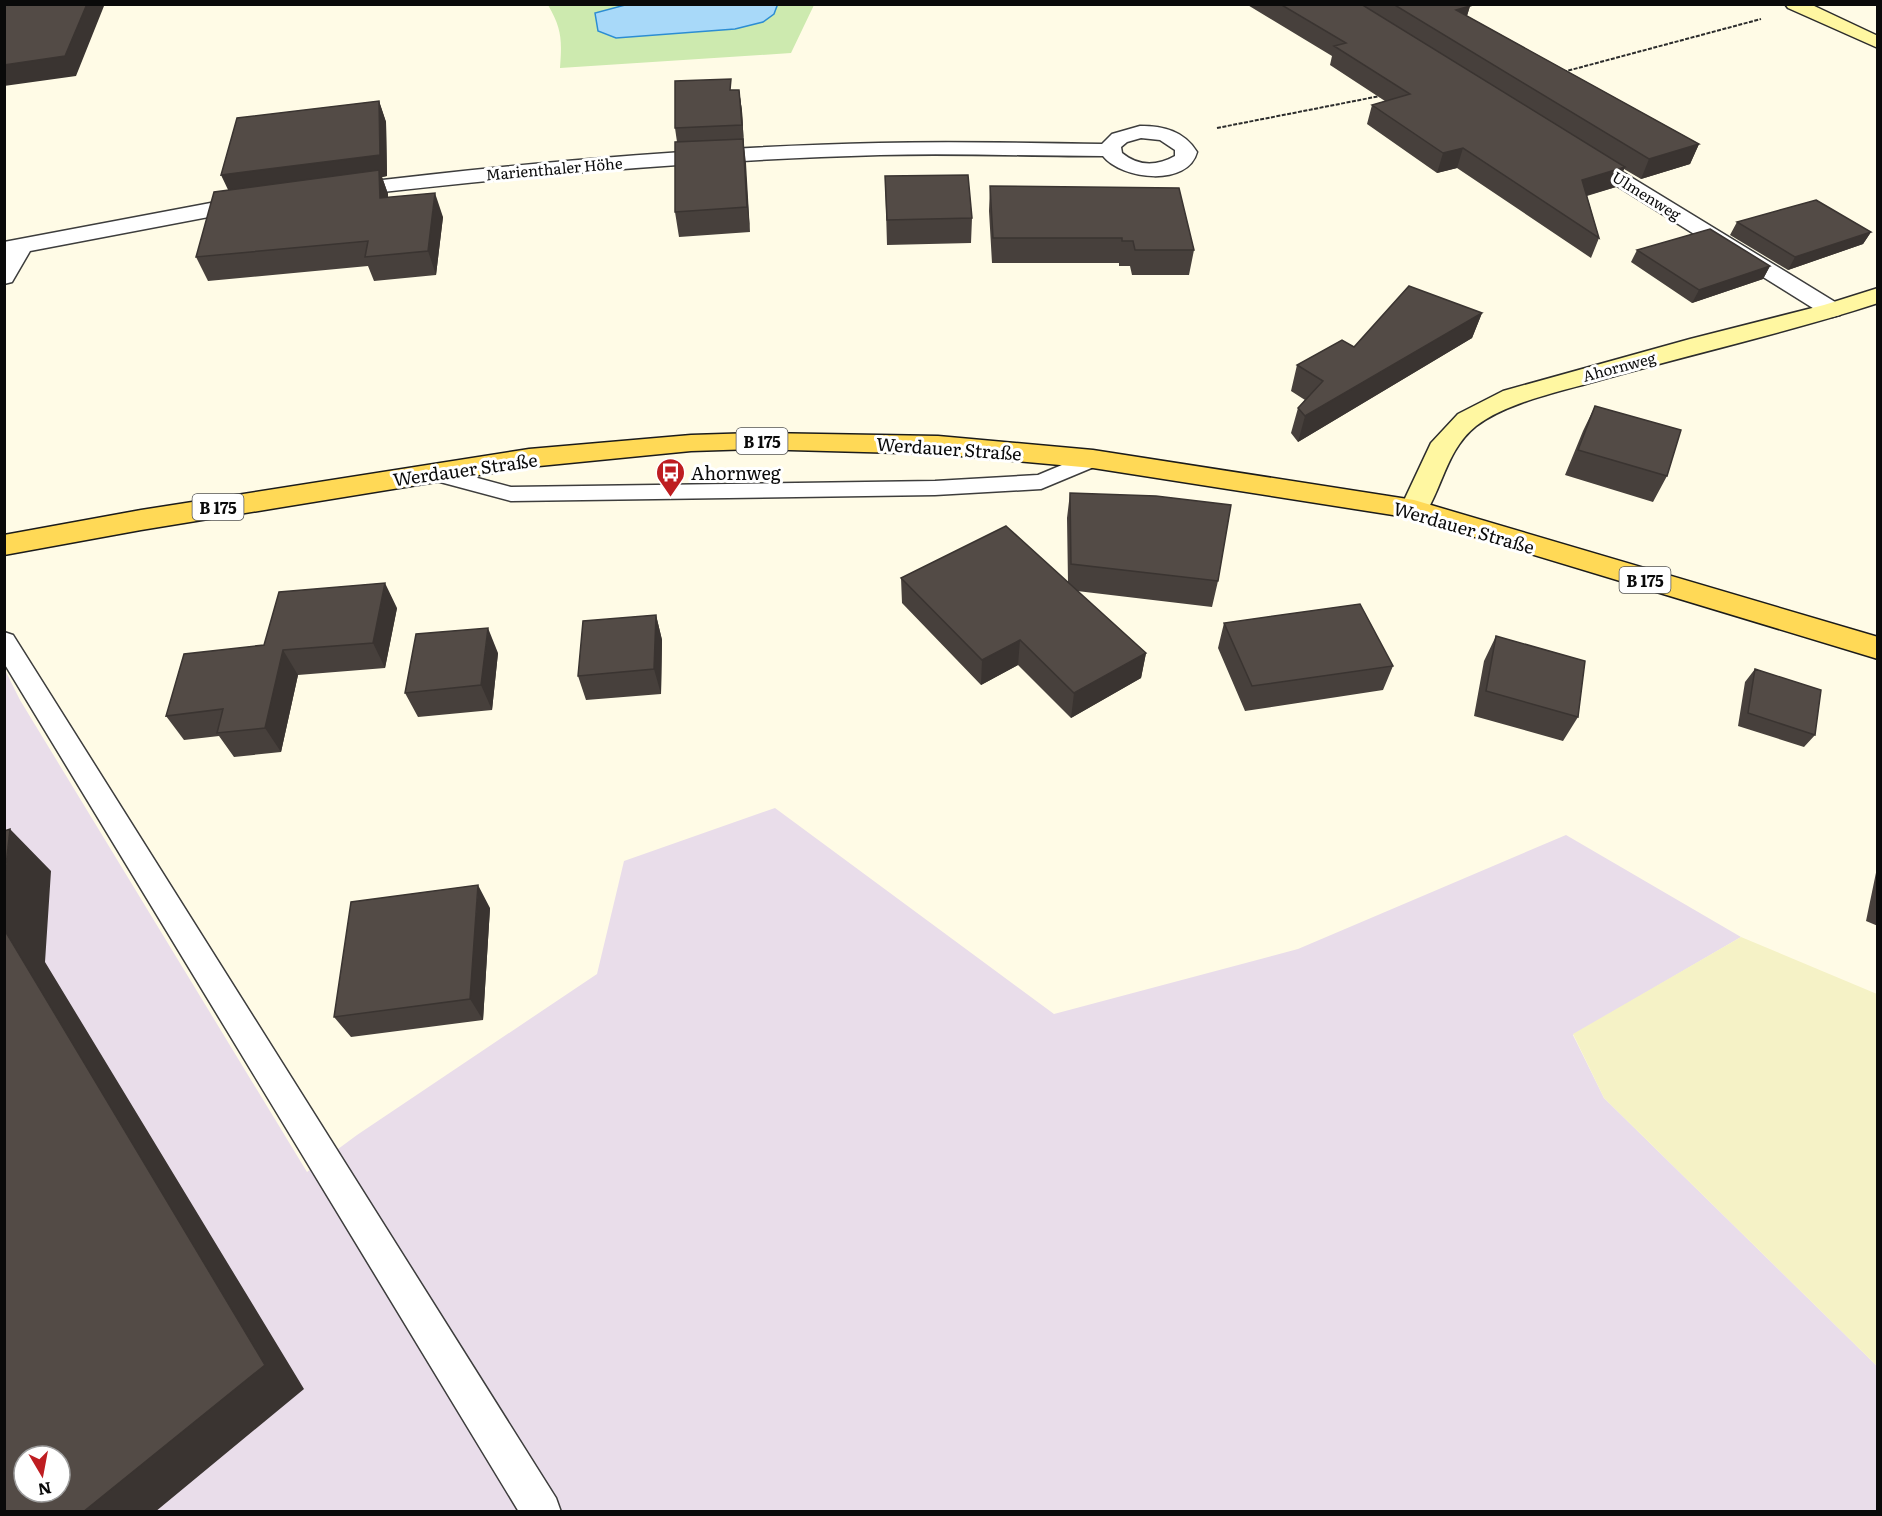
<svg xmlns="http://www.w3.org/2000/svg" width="1882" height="1516" font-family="Literata,serif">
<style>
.industrial{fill:#e9ddea;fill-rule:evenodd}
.farmland{fill:#f5f2c6}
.green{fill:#cdeaaf}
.water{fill:#a8d9f9;stroke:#2c8dd3;stroke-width:1.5}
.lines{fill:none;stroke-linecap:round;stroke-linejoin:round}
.lane-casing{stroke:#3d3d3d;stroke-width:3}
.street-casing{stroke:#3d3d3d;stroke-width:3}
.secondary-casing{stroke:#2c2c2c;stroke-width:3}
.primary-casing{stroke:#1b1b1b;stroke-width:3}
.path{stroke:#2c2c2c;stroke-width:2;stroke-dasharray:4 1.5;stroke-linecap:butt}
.lane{fill:#fff;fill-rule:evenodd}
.street{fill:#fff;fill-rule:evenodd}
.secondary{fill:#fff7a1;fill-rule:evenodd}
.primary{fill:#ffd956;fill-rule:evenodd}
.wall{fill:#47403c}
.shaded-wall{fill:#3a3431}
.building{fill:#534b46;stroke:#3a3431;stroke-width:1.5;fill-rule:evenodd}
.labels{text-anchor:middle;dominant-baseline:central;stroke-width:6;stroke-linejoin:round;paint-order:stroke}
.far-street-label{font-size:15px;fill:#0a0a0a;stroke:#fff}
.shield{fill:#fff;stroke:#545454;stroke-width:1.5}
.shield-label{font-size:16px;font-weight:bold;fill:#0a0a0a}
.street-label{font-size:18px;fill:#0a0a0a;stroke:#fff}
.poi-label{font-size:18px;fill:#0a0a0a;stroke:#fff;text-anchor:start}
</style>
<rect width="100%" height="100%" fill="#fffbe6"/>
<path class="industrial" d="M 4,668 L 20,700 L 307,1172 L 357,1135 L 597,974 L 624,861 L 775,808 L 1054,1014 L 1298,949 L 1566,835 L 1741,937 L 1573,1035 L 1604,1098 L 1877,1366 L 1877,1511 L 5,1511 ZM 24,1456 L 60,1456 L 60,1492 L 24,1492 Z"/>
<path class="farmland" d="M 1741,937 L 1877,994 L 1877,1366 L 1604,1098 L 1573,1034 Z"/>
<path class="green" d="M 548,5 L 814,5 L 791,53 L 560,68 C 562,40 562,29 548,5 Z"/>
<path class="water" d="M 625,5 L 776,4 L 777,6 L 774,14 L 763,22 L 735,29 L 616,38 L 598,31 L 595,13 Z"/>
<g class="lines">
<defs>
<path id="lane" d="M 1093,452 L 1101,454 L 1104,459 L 1101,464 L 1041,489 L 935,495 L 511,501 L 425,478 L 422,473 L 425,468 L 433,466 L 511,487 L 935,481 L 1038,475 Z
M 4,632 L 13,635 L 556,1498 L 561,1512 L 519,1512 L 4,663 Z"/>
<path id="street" d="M 1140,126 C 1164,126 1184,131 1197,152 C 1188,187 1122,180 1103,156 C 1029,156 954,153 880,155 C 699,160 519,176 340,197 L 332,196 L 329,191 L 332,186 L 340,185 C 519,163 699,147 879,143 C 954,141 1028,143 1102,144 L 1112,134 ZM 1141,138 L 1160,140 L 1175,150 L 1175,156 C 1157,166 1139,167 1122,153 L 1121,147 L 1127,142 Z
M 1581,149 L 1588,151 L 1840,305 L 1844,310 L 1840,315 L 1832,317 L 1824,315 L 1574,159 L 1571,155 L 1574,151 Z
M 253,195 L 261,197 L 264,202 L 261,207 L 30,251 L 12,282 L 4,284 L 4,242 Z"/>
<path id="secondary" d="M 1785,4 L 1810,4 L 1878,36 L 1878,48 L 1788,8 Z
M 1878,288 L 1878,303 C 1786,333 1692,354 1600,380 C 1563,391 1507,402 1476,426 C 1447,449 1443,486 1424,516 L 1414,518 L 1404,516 L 1400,509 L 1431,443 L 1458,414 L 1503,391 L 1690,339 L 1824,305 Z"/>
<path id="primary" d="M 755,433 L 938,436 L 1093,450 L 1414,500 L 1878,637 L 1878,659 L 1412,518 L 1093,468 L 938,454 L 755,449 L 691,451 L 529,467 L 141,530 L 4,555 L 4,535 L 141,510 L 529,449 L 691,435 Z"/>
</defs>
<use href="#lane" class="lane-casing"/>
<use href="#street" class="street-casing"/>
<use href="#secondary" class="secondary-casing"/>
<use href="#primary" class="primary-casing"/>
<path class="path" d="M 1563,72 L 1761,19
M 1217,128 L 1380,96"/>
<use href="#lane" class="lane"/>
<use href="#street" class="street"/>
<use href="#secondary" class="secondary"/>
<use href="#primary" class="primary"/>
</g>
<path class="wall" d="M 1246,4 L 1467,4 L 1470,6 L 1467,16 L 1699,144 L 1690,164 L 1641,179 L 1624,169 L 1616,187 L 1587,196 L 1599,238 L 1591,258 L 1457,168 L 1437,173 L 1367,124 L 1372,105 L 1385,101 L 1330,65 L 1332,56 Z
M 733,90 L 739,90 L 742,111 L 744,147 L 750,232 L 679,237 L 675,212 L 677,142 L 675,128 Z
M 379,101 L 386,122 L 387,176 L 382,177 L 388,194 L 388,197 L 443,217 L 436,275 L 374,281 L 368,266 L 208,281 L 196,257 L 228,191 Z
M 885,176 L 972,218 L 971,243 L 887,245 Z
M 990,186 L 1194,250 L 1189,275 L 1132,275 L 1130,266 L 1119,266 L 1119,263 L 992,263 L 989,211 Z
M 1737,222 L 1871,232 L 1863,244 L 1788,270 L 1730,235 Z
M 1637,250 L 1770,266 L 1763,279 L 1692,303 L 1631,262 Z
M 1482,313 L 1472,338 L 1298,442 L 1291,433 L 1298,408 L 1305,400 L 1291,391 L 1297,365 L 1354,347 Z
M 1595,406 L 1667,476 L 1653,502 L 1565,475 L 1583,431 Z
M 1070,493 L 1218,581 L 1212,607 L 1077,591 L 1146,653 L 1141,678 L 1071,718 L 1018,665 L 981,685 L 902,603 L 901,578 L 1068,582 L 1067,518 Z
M 397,608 L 385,668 L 298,675 L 281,752 L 234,757 L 219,736 L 184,740 L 166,716 L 264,645 Z
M 656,615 L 662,640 L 661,694 L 586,700 L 578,676 Z
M 1224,623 L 1393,666 L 1383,690 L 1245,711 L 1218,648 Z
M 1496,636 L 1578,717 L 1563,741 L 1474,716 L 1484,661 Z
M 498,653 L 492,710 L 418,717 L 405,693 Z
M 1755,669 L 1815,735 L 1804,747 L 1738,726 L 1745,682 Z
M 1878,863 L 1878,926 L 1866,921 Z
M 490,908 L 483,1020 L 351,1037 L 334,1017 Z"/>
<path class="shaded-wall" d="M 87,4 L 104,4 L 104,6 L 76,76 L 4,86 L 4,65 Z
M 1470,6 L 1464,25 L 1456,10 Z
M 739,90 L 742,111 L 744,147 L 742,125 Z
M 379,101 L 386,122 L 387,176 L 382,177 L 388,194 L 388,222 L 231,196 L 221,175 Z
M 743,139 L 746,163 L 750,232 L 747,207 Z
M 1699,144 L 1690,164 L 1641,179 L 1649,159 Z
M 1463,148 L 1457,168 L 1437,173 L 1443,153 Z
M 1625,167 L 1616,187 L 1574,199 L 1582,180 Z
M 435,193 L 443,217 L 436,275 L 428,251 Z
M 1871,232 L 1863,244 L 1788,270 L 1795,257 Z
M 1770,266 L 1763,279 L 1692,303 L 1699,290 Z
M 1482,313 L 1472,338 L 1298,442 L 1305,416 Z
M 385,583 L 397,608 L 385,668 L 373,643 Z
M 656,615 L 662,640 L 661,694 L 654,669 Z
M 488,628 L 498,653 L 492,710 L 481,685 Z
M 1020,640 L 1018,665 L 981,685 L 982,660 Z
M 283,650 L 298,675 L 281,752 L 265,728 Z
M 1146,653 L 1141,678 L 1071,718 L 1074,693 Z
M 10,829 L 51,871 L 45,962 L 304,1389 L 155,1512 L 83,1512 L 4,929 L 4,883 Z
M 478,885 L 490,908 L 483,1020 L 470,999 Z"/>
<path class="building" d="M 4,4 L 87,4 L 65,56 L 4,65 Z
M 1280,4 L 1361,4 L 1625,167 L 1582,180 L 1599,238 L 1463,148 L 1443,153 L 1372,105 L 1410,94 L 1334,46 L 1346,43 Z
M 1393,4 L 1467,4 L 1470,6 L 1456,10 L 1699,144 L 1649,159 Z
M 731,79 L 730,90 L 739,90 L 742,125 L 675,128 L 675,81 Z
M 379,101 L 380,155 L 221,175 L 237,118 Z
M 743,139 L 747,207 L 675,212 L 675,142 Z
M 379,170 L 380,198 L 435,193 L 428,251 L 365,257 L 368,241 L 196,257 L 214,192 Z
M 968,175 L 972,218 L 887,220 L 885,176 Z
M 990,186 L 1179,188 L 1194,250 L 1135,250 L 1133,241 L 1122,241 L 1122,238 L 993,238 Z
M 1816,200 L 1871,232 L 1795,257 L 1737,222 Z
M 1710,229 L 1770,266 L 1699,290 L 1637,250 Z
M 1409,286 L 1482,313 L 1305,416 L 1298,408 L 1323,381 L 1297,365 L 1342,340 L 1354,347 Z
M 1595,406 L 1681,430 L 1667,476 L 1578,450 Z
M 1070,493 L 1156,496 L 1231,505 L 1218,581 L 1071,564 Z
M 1006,526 L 1146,653 L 1074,693 L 1020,640 L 982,660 L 901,578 Z
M 385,583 L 373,643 L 283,650 L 265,728 L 217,733 L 223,709 L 166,716 L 184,654 L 264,645 L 279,592 Z
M 1360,604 L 1393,666 L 1252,686 L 1224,623 Z
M 656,615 L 654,669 L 578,676 L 583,621 Z
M 488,628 L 481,685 L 405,693 L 416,634 Z
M 1496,636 L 1585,661 L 1578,717 L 1486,691 Z
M 1755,669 L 1821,690 L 1815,735 L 1748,713 Z
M 10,829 L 4,883 L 4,831 Z
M 478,885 L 470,999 L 334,1017 L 351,902 Z
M 4,929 L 265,1365 L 83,1512 L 4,1512 ZM 24,1456 L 60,1456 L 60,1492 L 24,1492 Z"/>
<defs>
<symbol id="bus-pin" viewBox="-11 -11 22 30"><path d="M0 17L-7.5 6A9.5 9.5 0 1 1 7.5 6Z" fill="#be1d21" stroke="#fff"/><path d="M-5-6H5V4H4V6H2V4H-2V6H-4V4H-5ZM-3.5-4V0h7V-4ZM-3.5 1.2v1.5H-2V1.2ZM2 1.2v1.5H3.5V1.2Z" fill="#fff"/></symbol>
</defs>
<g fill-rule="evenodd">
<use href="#bus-pin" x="654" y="456" width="33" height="45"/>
</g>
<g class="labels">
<g class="far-street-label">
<text transform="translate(554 168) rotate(-5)">Marienthaler Höhe</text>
<text transform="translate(1647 195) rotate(32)">Ulmenweg</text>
<text transform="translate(1619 366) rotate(-15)">Ahornweg</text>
</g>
<g class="shield">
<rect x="736.5" y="428" width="51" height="26" rx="4.5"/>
<rect x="192.5" y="494" width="51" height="26" rx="4.5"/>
<rect x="1619.5" y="567" width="51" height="26" rx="4.5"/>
</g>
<g class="shield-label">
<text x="762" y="441">B 175</text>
<text x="218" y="507">B 175</text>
<text x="1645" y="580">B 175</text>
</g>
<g class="street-label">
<text transform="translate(949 448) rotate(4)">Werdauer Straße</text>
<text transform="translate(465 469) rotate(-8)">Werdauer Straße</text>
<text transform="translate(1464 527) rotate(16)">Werdauer Straße</text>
</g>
<g class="poi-label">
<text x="691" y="472">Ahornweg</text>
</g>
</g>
<rect width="1882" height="1516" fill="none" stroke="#0a0a0a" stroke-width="12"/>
<g transform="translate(42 1474) rotate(170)"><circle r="28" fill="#ffffff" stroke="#9d9d9d" stroke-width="1.5"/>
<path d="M0-4.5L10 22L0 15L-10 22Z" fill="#be1d21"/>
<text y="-9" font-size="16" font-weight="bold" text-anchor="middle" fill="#0a0a0a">N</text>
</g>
</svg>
